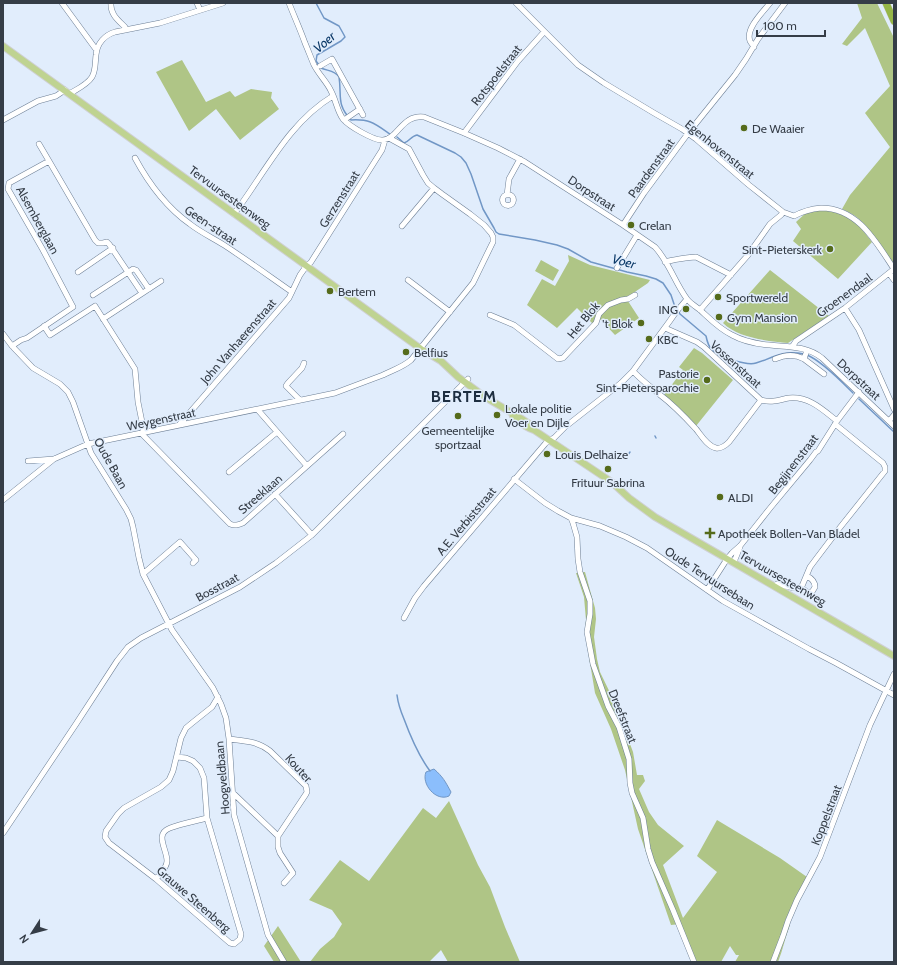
<svg xmlns="http://www.w3.org/2000/svg" width="897" height="965" font-family="Cabin,sans-serif">
<style>
.green{fill:#afc586}
.water{fill:#8bbefc;stroke:#7197c6}
.lines{fill:none;stroke-linecap:round;stroke-linejoin:round}
.stream{stroke:#7197c6;stroke-width:1.5}
.minor-casing{stroke:#6d7f95;stroke-width:6}
.major-casing{stroke:#cfd0d3;stroke-width:8}
.highway-casing{stroke:#cfd0d3;stroke-width:8}
.minor{stroke:#fff;stroke-width:5}
.major{stroke:#bfd391;stroke-width:6}
.highway{stroke:#95b648;stroke-width:7}
.poi-dot{fill:#556b1b;stroke:#e1edfc;stroke-width:1.5}
.labels{text-anchor:middle;dominant-baseline:central;stroke-width:3;stroke-linejoin:round;paint-order:stroke}
.street-label{font-size:12px;fill:#353d47;stroke:#e1edfc}
.poi-label{font-size:12px;fill:#353d47;stroke:#e1edfc;text-anchor:start}
.water-label{font-size:13px;font-style:italic;fill:#0b3968;stroke:#e1edfc}
.district-label{font-size:16px;font-weight:bold;letter-spacing:1px;fill:#1e2e40;stroke:#e1edfc}
</style>
<rect width="100%" height="100%" fill="#e1edfc"/>
<path class="green" d="M 857,3 L 877,3 L 894,38 L 894,266 C 884,250 874,234 860,220 C 855,215 848,212 842,209 L 850,195 L 890,147 L 865,113 L 890,86 L 865,28 L 847,46 L 842,44 L 862,18 Z
M 182,60 L 206,102 L 230,91 L 235,97 L 251,89 L 272,92 L 271,98 L 279,109 L 240,140 L 216,109 L 189,131 L 156,72 Z
M 816,210 L 829,210 L 843,215 L 857,223 L 872,242 L 838,279 L 793,241 L 801,229 L 796,222 L 808,211 Z
M 568,255 L 590,265 L 650,280 L 648,283 L 626,298 L 639,318 L 615,335 L 598,317 L 594,325 L 577,308 L 557,328 L 527,305 L 542,279 L 555,286 L 569,261 Z
M 541,260 L 559,270 L 553,281 L 535,271 Z
M 770,270 L 829,316 L 788,343 C 768,341 738,338 723,323 Z
M 694,348 L 702,353 L 733,380 L 696,426 L 664,395 L 683,370 L 679,367 Z
M 585,572 L 595,608 L 596,619 L 594,637 L 597,659 L 600,672 L 614,701 L 633,752 L 637,775 L 643,775 L 645,781 L 639,789 L 649,812 L 658,825 L 684,846 L 663,865 L 683,918 L 717,872 L 697,856 L 717,820 L 780,858 L 807,877 L 785,921 L 790,925 C 785,937 783,950 778,962 L 735,962 L 739,955 L 736,955 L 730,946 L 721,962 L 694,962 L 680,924 L 671,925 L 638,829 L 625,770 L 611,729 L 595,693 L 585,633 L 586,620 L 584,597 L 576,573 Z
M 449,801 L 478,865 L 490,887 L 505,927 L 520,962 L 448,962 L 441,950 L 429,962 L 310,962 L 320,949 L 334,937 L 342,924 L 332,910 L 309,900 L 340,860 L 369,881 L 423,808 L 436,818 Z
M 278,926 L 301,962 L 274,962 L 264,946 Z"/>
<path class="water" d="M 434,769 C 443,777 445,781 451,792 L 449,796 C 436,802 421,784 426,772 Z"/>
<g class="lines">
<path class="stream" d="M 316,3 L 324,18 L 339,26 L 344,35 L 345,37 L 341,41 L 317,55 L 316,61 L 319,65
M 321,68 C 327,71 335,70 339,77 C 342,96 336,104 351,120 C 370,119 374,123 390,134
M 397,137 L 404,143 C 409,142 411,136 417,135 L 455,153 L 461,157 L 466,163 L 471,174 L 483,209 L 494,228 L 496,232 L 499,234 L 535,240 L 557,245 L 568,249 L 591,262 L 627,272 L 646,276 L 656,279 L 663,283 L 671,295 L 675,307 L 680,314 L 706,336 C 707,341 709,347 712,350 C 719,357 747,366 756,363 C 759,362 762,361 765,360 C 780,354 787,351 804,354
M 807,355 C 822,361 842,382 853,393
M 859,399 L 894,432
M 655,436 L 656,438
M 627,456 L 630,452
M 397,695 C 398,703 401,712 404,719 C 411,738 418,755 430,771"/>
<defs>
<path id="minor" d="M 62,3 L 95,48 L 97,49
M 111,3 C 110,14 118,20 125,27 L 126,30
M 197,3 L 200,10
M 289,3 C 294,16 300,29 305,43 C 308,50 311,58 314,65 C 319,75 327,82 331,91 C 336,100 337,111 343,119 C 349,126 374,141 383,140 C 398,139 402,114 424,117 L 464,133 L 498,148 L 525,162 L 623,225 L 655,247 C 669,262 675,283 687,299 C 690,303 695,306 699,309 C 709,318 719,329 732,335 C 743,341 757,344 770,345 C 789,347 807,346 822,358 L 894,426
M 516,3 L 578,65 L 604,83 L 654,113 L 682,129 L 696,139 L 749,185 L 783,212 L 794,216 C 803,211 811,209 821,208 C 858,208 876,242 894,269
M 754,47 C 753,45 751,43 750,41 C 745,29 763,12 770,3
M 320,66 L 332,59 L 363,115
M 69,94 C 77,89 87,85 92,77 C 96,70 95,62 96,55 C 97,43 105,35 115,32 L 160,23 L 223,3
M 3,120 L 38,101 L 56,96 L 65,90
M 344,120 L 360,109
M 464,133 L 518,61 L 544,32
M 39,144 L 49,161
M 135,158 C 149,184 166,207 190,224 C 200,232 213,238 224,245 C 247,260 269,276 292,292
M502.5 200a5.5 5.5 0 1 1 11 0a5.5 5.5 0 1 1-11 0Z
M 507,195 L 509,179 L 520,159
M 234,214 C 265,173 288,123 333,96
M 623,225 L 644,193 L 689,132 L 735,75 L 746,59 L 758,39 L 785,3
M 402,226 L 434,188
M 665,262 C 671,260 690,257 696,257 L 731,275
M 617,268 L 637,235
M 78,272 L 113,248
M 889,273 L 894,280
M 408,280 L 450,312
M 93,295 L 133,269 L 136,270 L 149,289
M 845,308 L 859,330 L 894,409
M 700,310 L 748,255 L 770,224 L 781,215 L 783,212
M 490,315 L 514,325 L 558,359 L 563,358 L 596,323 L 599,314 L 608,305 L 621,300 L 628,299 L 635,295
M 103,319 L 161,281
M 44,326 L 50,335 L 95,306 L 135,369 L 138,402 L 144,432
M 665,328 L 697,342 L 704,347 L 761,400 C 772,403 778,400 789,398 C 809,396 823,410 837,421
M 3,334 L 12,346 L 33,368 L 60,384 L 68,392 L 73,402 L 91,453 L 126,509 L 131,519 L 133,527 L 139,558 L 143,574 L 172,630 L 213,688 L 221,704 L 226,718 L 229,739 L 234,815 L 268,935 L 284,962
M 12,346 L 21,340 L 27,338 L 73,307 L 43,250 L 8,189 L 9,183 L 49,161 L 95,240 L 98,243 L 103,243 L 107,242 L 109,244 L 142,293
M 792,347 L 796,341 L 845,308 L 894,269
M 775,359 C 784,355 795,354 804,359 L 807,350
M 804,359 L 824,374
M 633,371 C 641,380 650,386 659,394 C 671,403 685,417 696,429 C 701,435 707,446 716,448 C 721,449 725,446 729,442 L 761,400
M 300,400 L 286,386 L 288,383 L 302,368 L 304,363
M 258,410 L 307,466
M 889,421 L 894,415
M 179,425 L 289,298 L 300,275 L 305,268 L 311,262 L 382,150 L 385,140
M 141,433 L 230,524 C 235,526 238,525 243,523 L 343,434
M 28,461 L 54,459 L 88,444 L 335,393 C 351,387 367,381 383,375 C 393,370 403,367 411,360 L 473,283 L 491,246 L 493,242 L 493,237 L 491,233 L 484,225 L 470,214 L 442,194 L 434,188 L 428,183 L 423,175 L 409,149 L 389,138
M 229,472 L 277,432
M 514,479 L 545,503 L 558,511 L 571,518 L 600,526 L 626,537 L 647,548 L 723,601 L 809,649 L 836,663 L 894,695
M 275,494 L 312,535
M 3,500 L 54,459
M 571,518 L 573,523 L 577,537 L 578,559 L 580,572 L 590,601 L 590,614 L 587,632 L 593,664 L 608,706 L 619,727 L 629,759 L 630,783 L 632,793 L 643,818 L 648,849 L 652,862 L 673,910 L 694,962
M 734,562 L 740,547
M 143,574 L 180,542 L 196,560 L 193,563
M 807,576 C 811,578 815,582 815,587 L 812,592 L 807,592 L 802,588 L 802,586 L 810,567 L 816,559 L 838,530 L 885,471 L 885,467 L 883,463 L 835,424
M 775,586 L 777,584 C 786,585 793,590 802,588
M 707,590 L 727,559 L 732,553 L 740,546 L 771,507 L 810,460 L 816,452 L 818,451 L 837,421 L 859,392
M 404,618 L 415,598 L 424,586 L 545,444 L 549,440 L 554,438 L 565,427 L 621,383 L 633,371 L 669,322 L 676,312 L 687,299
M 229,739 C 245,741 257,741 270,751 L 306,786 L 307,792 L 306,794 L 278,836
M 177,757 L 186,758 L 193,761 L 200,768 L 204,778 L 207,818 L 241,934 L 240,939 L 234,944 L 230,943 L 156,879 L 109,843 L 105,837 L 106,831 L 118,814 L 124,808 L 161,787 L 169,780 L 173,771 L 181,738 L 186,728 L 192,723 L 212,707 L 218,697
M 233,793 L 278,836 L 278,847 L 280,853 L 293,873 L 284,883
M 3,833 L 76,724 L 117,661 L 128,647 L 141,638 L 240,587 L 276,563 L 312,535 L 468,379
M 156,879 C 160,874 167,868 167,861 C 167,849 154,834 170,828 C 180,824 196,821 207,818
M 773,962 L 783,936 L 788,921 L 797,900 L 820,857 L 870,725 L 894,674"/>
<path id="major" d="M 3,46 L 421,349 L 441,361 L 458,377 L 485,397 L 522,419 L 531,425 L 534,430
M 513,416 C 519,422 526,428 534,430 L 619,487
M 616,486 L 629,498 L 655,517 L 894,656"/>
<path id="highway" d="M 886,3 L 894,21"/>
</defs>
<use href="#minor" class="minor-casing"/>
<use href="#major" class="major-casing"/>
<use href="#highway" class="highway-casing"/>
<use href="#minor" class="minor"/>
<use href="#major" class="major"/>
<use href="#highway" class="highway"/>
</g>
<g class="poi-dot">
<circle cx="744" cy="128" r="4"/>
<circle cx="631" cy="225" r="4"/>
<circle cx="830" cy="249" r="4"/>
<circle cx="330" cy="291" r="4"/>
<circle cx="718" cy="297" r="4"/>
<circle cx="686" cy="309" r="4"/>
<circle cx="719" cy="317" r="4"/>
<circle cx="641" cy="323" r="4"/>
<circle cx="649" cy="339" r="4"/>
<circle cx="406" cy="352" r="4"/>
<circle cx="707" cy="380" r="4"/>
<circle cx="497" cy="415" r="4"/>
<circle cx="458" cy="416" r="4"/>
<circle cx="547" cy="454" r="4"/>
<circle cx="608" cy="469" r="4"/>
<circle cx="720" cy="497" r="4"/>
<path d="M708 527h4v4h4v4h-4v4h-4v-4h-4v-4h4z"/>
</g>
<g class="labels">
<g class="street-label">
<text transform="translate(496 75) rotate(-52)">Rotspoelstraat</text>
<text transform="translate(720 149) rotate(39)">Egenhovenstraat</text>
<text transform="translate(651 168) rotate(-54)">Paardenstraat</text>
<text transform="translate(592 193) rotate(33)">Dorpstraat</text>
<text transform="translate(230 197) rotate(36)">Tervuursesteenweg</text>
<text transform="translate(339 199) rotate(-58)">Gerzenstraat</text>
<text transform="translate(38 220) rotate(61)">Alsemberglaan</text>
<text transform="translate(211 225) rotate(34)">Geen-straat</text>
<text transform="translate(844 295) rotate(-36)">Groenendaal</text>
<text transform="translate(583 320) rotate(-51)">Het Blok</text>
<text transform="translate(238 341) rotate(-49)">John Vanhaerenstraat</text>
<text transform="translate(736 364) rotate(42)">Vossenstraat</text>
<text transform="translate(859 379) rotate(43)">Dorpstraat</text>
<text transform="translate(161 419) rotate(-12)">Weygenstraat</text>
<text transform="translate(111 463) rotate(61)">Oude Baan</text>
<text transform="translate(793 464) rotate(-52)">Begijnenstraat</text>
<text transform="translate(260 494) rotate(-41)">Streeklaan</text>
<text transform="translate(466 521) rotate(-50)">A.E. Verbiststraat</text>
<text transform="translate(710 578) rotate(33)">Oude Tervuursebaan</text>
<text transform="translate(783 578) rotate(30)">Tervuursesteenweg</text>
<text transform="translate(217 587) rotate(-28)">Bosstraat</text>
<text transform="translate(623 716) rotate(68)">Dreefstraat</text>
<text transform="translate(299 768) rotate(48)">Kouter</text>
<text transform="translate(222 778) rotate(-95)">Hoogveldbaan</text>
<text transform="translate(826 815) rotate(-69)">Koppelstraat</text>
<text transform="translate(194 899) rotate(41)">Grauwe Steenberg</text>
</g>
<g class="poi-label">
<text x="752" y="128">De Waaier</text>
<text x="639" y="225">Crelan</text>
<text x="822" y="249" text-anchor="end">Sint-Pieterskerk</text>
<text x="338" y="291">Bertem</text>
<text x="726" y="297">Sportwereld</text>
<text x="678" y="309" text-anchor="end">ING</text>
<text x="727" y="317">Gym Mansion</text>
<text x="633" y="323" text-anchor="end">'t Blok</text>
<text x="657" y="339">KBC</text>
<text x="414" y="352">Belfius</text>
<text x="699" y="373" text-anchor="end">Pastorie<tspan x="699" dy="14">Sint-Pietersparochie</tspan></text>
<text x="505" y="408">Lokale politie<tspan x="505" dy="14">Voer en Dijle</tspan></text>
<text x="458" y="430" text-anchor="middle">Gemeentelijke<tspan x="458" dy="14">sportzaal</tspan></text>
<text x="555" y="454">Louis Delhaize</text>
<text x="608" y="482" text-anchor="middle">Frituur Sabrina</text>
<text x="728" y="497">ALDI</text>
<text x="718" y="533">Apotheek Bollen-Van Bladel</text>
</g>
<g class="water-label">
<text transform="translate(324 42) rotate(-41)">Voer</text>
<text transform="translate(624 261) rotate(15)">Voer</text>
</g>
<g class="district-label">
<text x="464" y="396">BERTEM</text>
</g>
</g>
<rect width="897" height="965" fill="none" stroke="#353d47" stroke-width="8"/>
<g transform="translate(32 933) rotate(234)" stroke="#e1edfc" stroke-width="3" paint-order="stroke">
<path d="M0-3L7 15L0 10L-7 15Z" fill="#353d47"/>
<text y="-6" font-size="11" font-weight="bold" text-anchor="middle" fill="#353d47">N</text>
</g>
<path d="M757 30v6h68v-6" fill="none" stroke="#353d47" stroke-width="2"/>
<text x="763" y="30" font-size="12" fill="#353d47" stroke="#e1edfc" stroke-width="3" paint-order="stroke">100 m</text>
</svg>
